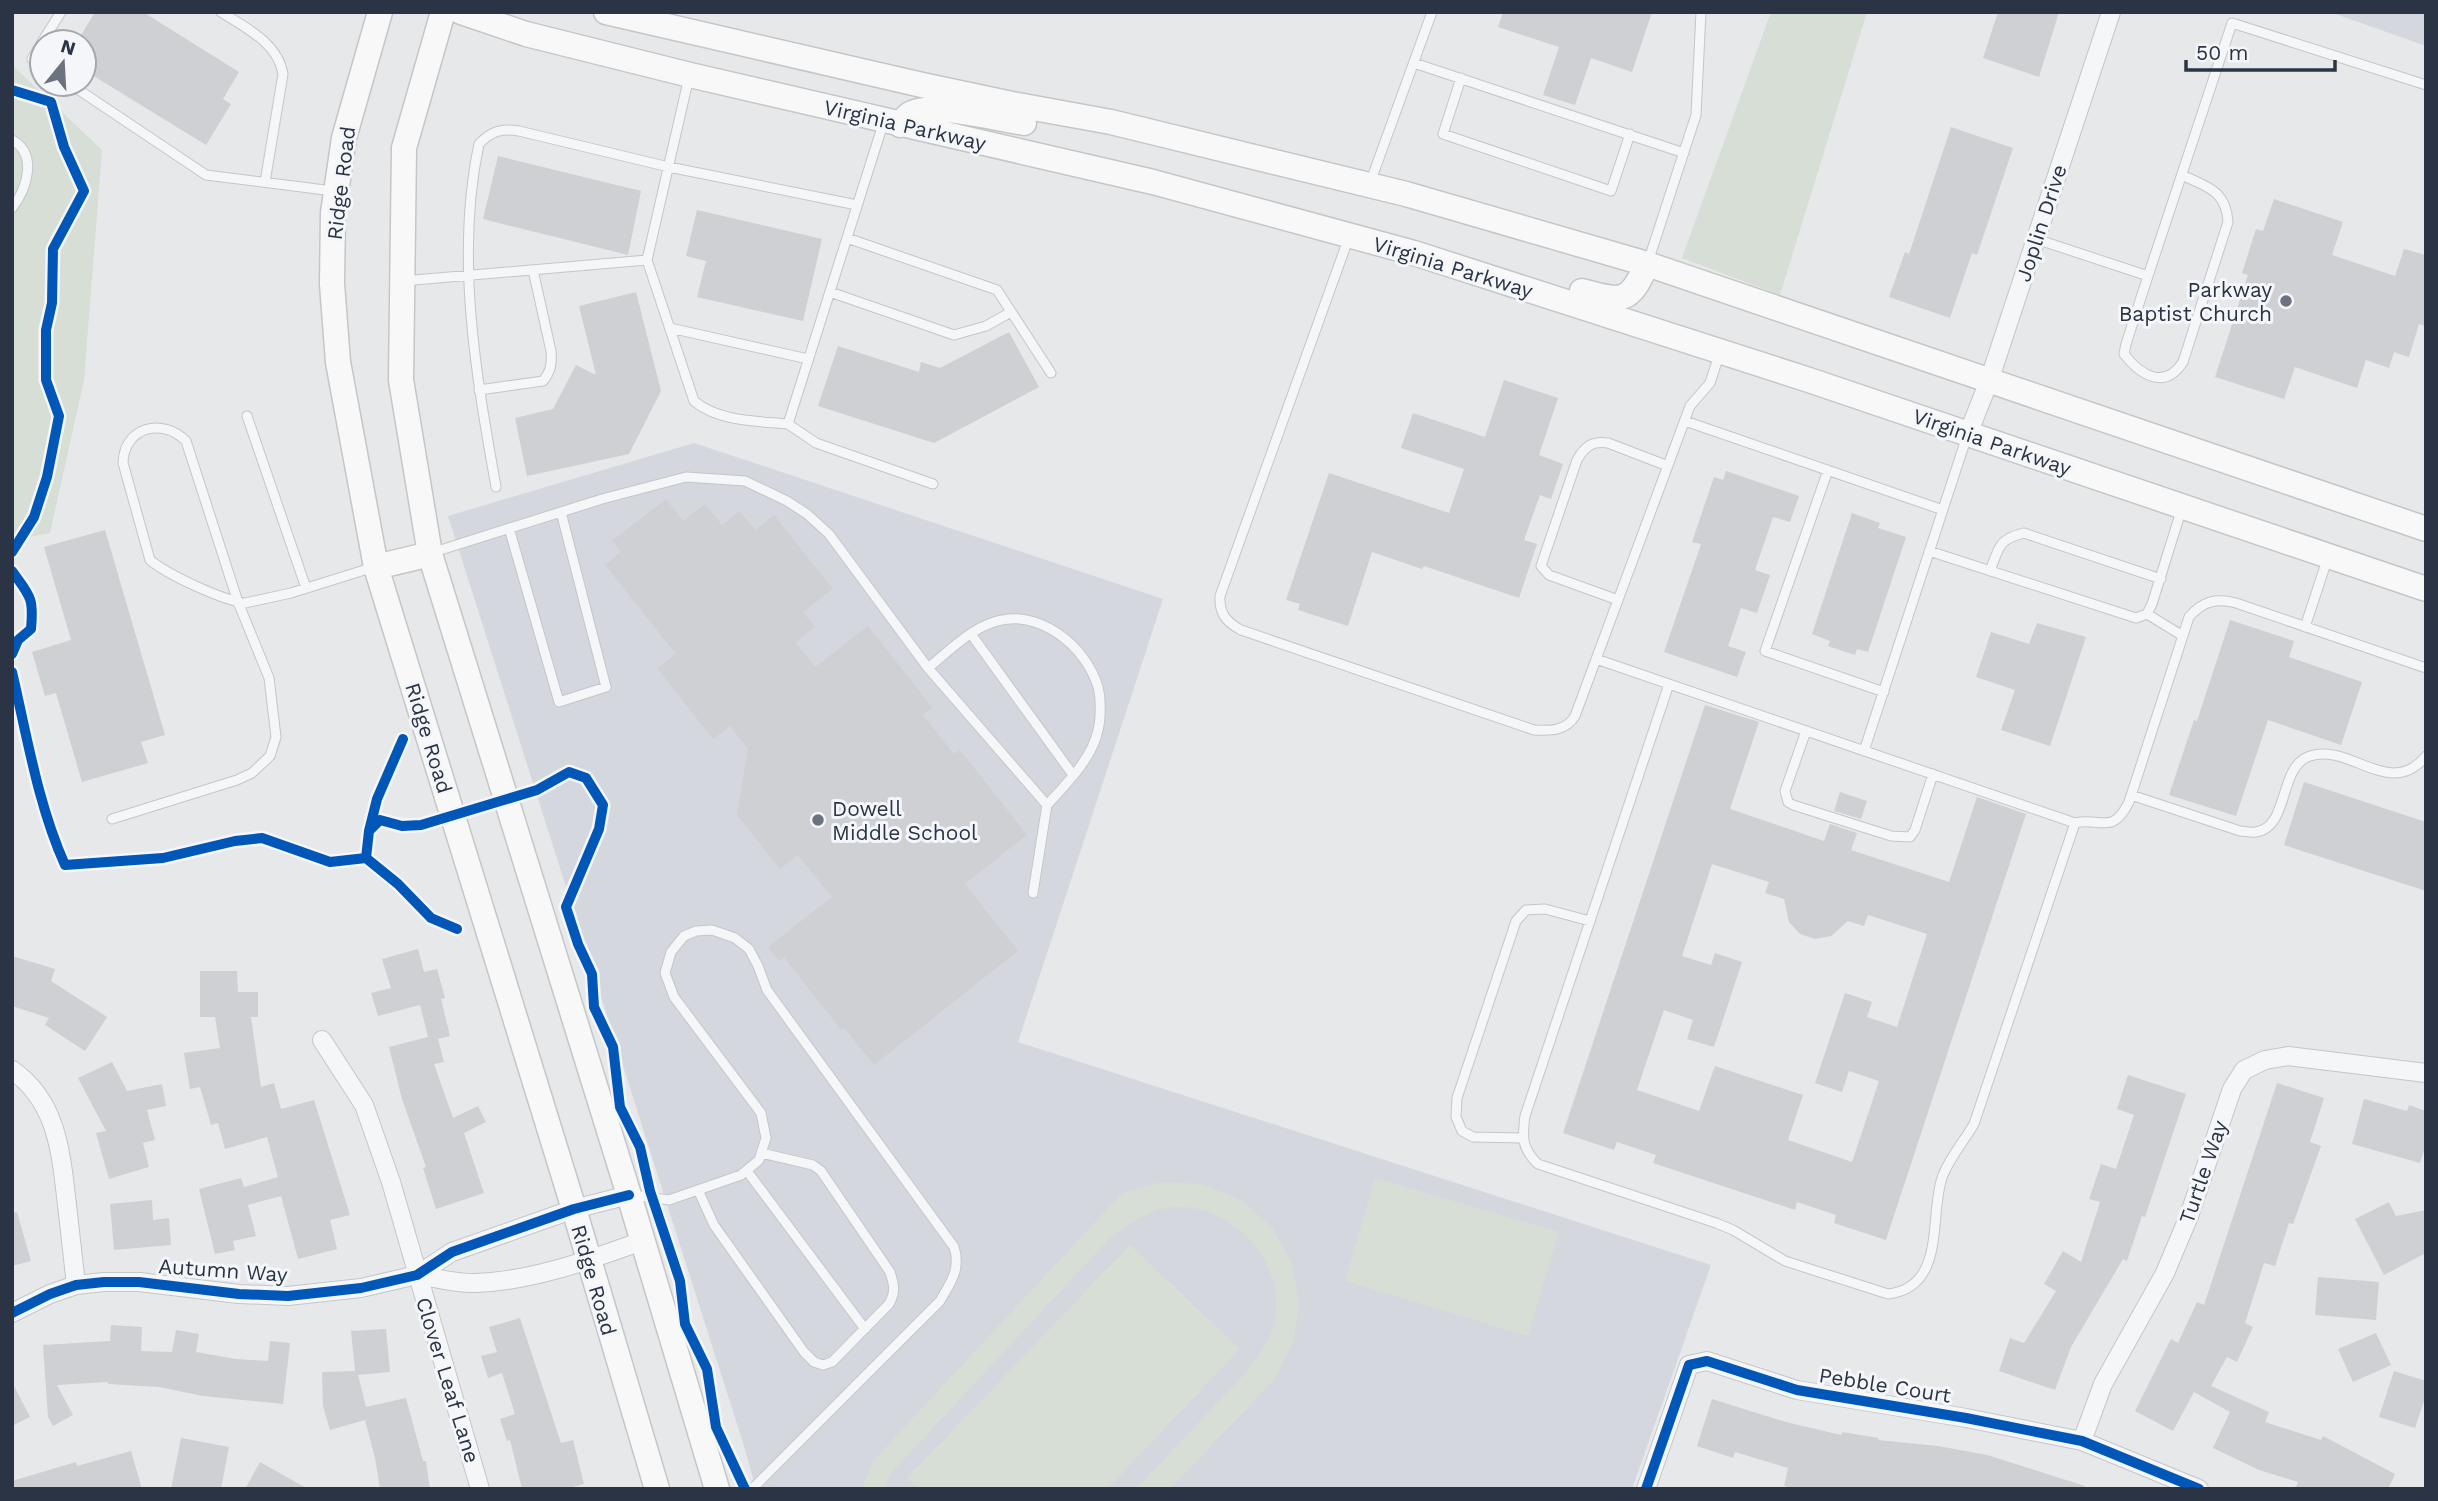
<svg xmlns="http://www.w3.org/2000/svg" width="2438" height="1501" font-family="'Work Sans',sans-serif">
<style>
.built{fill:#d4d7dd}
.green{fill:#d6ded6}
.building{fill:#ced0d3;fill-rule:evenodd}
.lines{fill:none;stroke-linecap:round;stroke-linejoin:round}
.lane-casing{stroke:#c4c6c8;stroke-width:11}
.street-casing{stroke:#c4c6c8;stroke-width:20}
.secondary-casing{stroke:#c4c6c8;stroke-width:27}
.lane{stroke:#f5f6f7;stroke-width:9}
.street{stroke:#f5f6f7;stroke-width:18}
.secondary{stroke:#f8f8f8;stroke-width:24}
.cycleway-casing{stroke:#f4f6f9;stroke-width:15}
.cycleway{stroke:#0057b8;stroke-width:10}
.poi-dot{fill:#6c737f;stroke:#f4f6f9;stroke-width:2.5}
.labels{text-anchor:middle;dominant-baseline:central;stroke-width:6;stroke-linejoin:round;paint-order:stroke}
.street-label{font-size:21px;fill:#2b3445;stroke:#f4f6f9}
.poi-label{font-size:21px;fill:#2b3445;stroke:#f4f6f9;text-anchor:end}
</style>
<rect width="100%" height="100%" fill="#e6e8ea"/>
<path class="built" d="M 2330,12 L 2426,12 L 2426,46 Z
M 694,443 L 1163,599 L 1018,1042 L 1711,1265 L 1632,1489 L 756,1489 L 744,1446 L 448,516 Z"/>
<path class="green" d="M 1771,12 L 1867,12 L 1780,295 L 1682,258 Z
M 12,65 L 102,150 L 84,380 L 50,533 L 12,540 Z
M 1375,1178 L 1559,1232 L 1528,1336 L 1345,1281 Z
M 1161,1182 L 1202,1184 L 1241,1200 L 1272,1227 L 1292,1263 L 1299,1303 L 1293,1344 L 1274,1380 L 1170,1489 L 1136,1489 C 1163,1460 1190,1432 1217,1403 C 1236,1383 1258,1363 1269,1337 C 1298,1273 1234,1198 1167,1208 C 1145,1212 1128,1224 1111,1237 L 889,1475 L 886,1489 L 862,1489 L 873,1461 L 1122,1193 Z
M 1130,1245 L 1240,1349 L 1107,1489 L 919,1489 L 907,1478 Z"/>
<path class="building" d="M 95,12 L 143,12 L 239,72 L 223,99 L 231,104 L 206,145 L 84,70 L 84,42 L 77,42 Z
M 1503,12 L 1652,12 L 1632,72 L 1591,58 L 1575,105 L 1543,95 L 1559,47 L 1498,27 Z
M 1998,12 L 2059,12 L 2039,77 L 1983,58 Z
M 1951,127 L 2013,148 L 1977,255 L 1972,253 L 1950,318 L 1889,297 L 1905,252 L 1909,254 Z
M 498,156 L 641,191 L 628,255 L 483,219 Z
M 2274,199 L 2343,222 L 2332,255 L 2395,276 L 2404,249 L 2426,255 L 2426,326 L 2419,324 L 2409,357 L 2394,352 L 2389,368 L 2366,360 L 2357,388 L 2295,367 L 2284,399 L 2215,377 L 2248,275 L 2242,273 L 2256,229 L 2263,231 Z
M 697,210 L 822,239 L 803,321 L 697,297 L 706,261 L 686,256 Z
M 636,292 L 661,391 L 629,454 L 527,476 L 515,418 L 553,409 L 576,365 L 596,375 L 579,306 Z
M 1009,332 L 1039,387 L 934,443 L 818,406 L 838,346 L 919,372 L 921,362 L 940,368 Z
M 1504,380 L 1558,398 L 1539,455 L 1563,464 L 1551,499 L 1540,495 L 1524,540 L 1537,544 L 1519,598 L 1424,566 L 1422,569 L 1372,552 L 1348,626 L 1298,610 L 1300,604 L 1286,600 L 1329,473 L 1449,513 L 1464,469 L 1401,448 L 1413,413 L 1485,437 Z
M 1726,471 L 1799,496 L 1790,522 L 1773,517 L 1755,570 L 1770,575 L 1757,613 L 1741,608 L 1728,646 L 1746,652 L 1737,677 L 1664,652 L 1701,544 L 1692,542 L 1714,477 L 1723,480 Z
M 666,499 L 683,521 L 705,504 L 722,525 L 740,511 L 755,530 L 774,515 L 833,589 L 803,612 L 815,627 L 795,642 L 815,667 L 868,626 L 932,707 L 923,715 L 954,754 L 960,750 L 1027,835 L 965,884 L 1018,951 L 874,1065 L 844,1028 L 841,1030 L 784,957 L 779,961 L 768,947 L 832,897 L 798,855 L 780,869 L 737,815 L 748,749 L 730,726 L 713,739 L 657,668 L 676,654 L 605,565 L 621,552 L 612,541 Z
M 1852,513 L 1880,523 L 1878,528 L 1906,537 L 1868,652 L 1857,649 L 1855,655 L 1828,646 L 1830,641 L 1812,634 Z
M 105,530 L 165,735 L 141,742 L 148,763 L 82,782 L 56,693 L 45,696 L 32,652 L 71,640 L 44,547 Z
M 2230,620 L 2294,641 L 2289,657 L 2362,682 L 2341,745 L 2268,720 L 2236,816 L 2169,795 L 2194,720 L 2197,721 Z
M 2037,623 L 2086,637 L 2050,746 L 2001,730 L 2015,690 L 1976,677 L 1991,632 L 2029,644 Z
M 1705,705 L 1759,722 L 1730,809 L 1824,841 L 1830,824 L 1857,833 L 1851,850 L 1949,882 L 1977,797 L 2026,814 L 1886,1240 L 1834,1223 L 1836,1215 L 1797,1202 L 1795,1210 L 1653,1163 L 1656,1155 L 1617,1142 L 1614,1150 L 1563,1133 ZM 1712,864 L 1769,882 L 1765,893 L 1784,899 L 1789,922 L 1800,934 L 1815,939 L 1831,936 L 1848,921 L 1864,926 L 1868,915 L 1927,934 L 1897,1027 L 1867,1017 L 1872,1002 L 1845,993 L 1815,1083 L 1842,1092 L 1849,1071 L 1879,1081 L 1852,1162 L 1788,1140 L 1803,1095 L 1715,1066 L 1699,1111 L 1637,1090 L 1664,1010 L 1693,1020 L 1687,1039 L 1714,1047 L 1742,962 L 1715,953 L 1711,965 L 1682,956 Z
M 2304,782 L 2426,822 L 2426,891 L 2284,845 Z
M 1840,792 L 1867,801 L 1861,819 L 1834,811 Z
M 418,949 L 424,972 L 437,969 L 445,998 L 441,999 L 450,1036 L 438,1039 L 444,1062 L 434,1064 L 453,1118 L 478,1106 L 486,1122 L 464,1133 L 484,1193 L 436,1209 L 423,1168 L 426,1167 L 402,1099 L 389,1047 L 428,1037 L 420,1005 L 378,1016 L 371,993 L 391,988 L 382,959 Z
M 12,956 L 55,969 L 51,981 L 107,1017 L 85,1051 L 45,1025 L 49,1018 L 12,1006 Z
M 200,971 L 237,971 L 238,992 L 258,992 L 258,1017 L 251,1017 L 261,1087 L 274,1083 L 281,1109 L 314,1100 L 350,1215 L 330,1220 L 337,1249 L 298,1259 L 281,1196 L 248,1205 L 256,1236 L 233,1241 L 235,1250 L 215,1254 L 199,1189 L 241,1178 L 244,1187 L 278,1177 L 267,1137 L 225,1149 L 218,1123 L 211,1125 L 200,1087 L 190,1089 L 184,1053 L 220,1048 L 215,1017 L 200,1017 Z
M 112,1062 L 127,1091 L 162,1084 L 166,1106 L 147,1110 L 155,1140 L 143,1143 L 149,1167 L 109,1179 L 96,1133 L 106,1131 L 78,1078 Z
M 2128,1075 L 2186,1094 L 2145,1217 L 2142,1216 L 2127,1261 L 2123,1259 L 2071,1347 L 2055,1390 L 1999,1371 L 2010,1338 L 2024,1343 L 2056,1291 L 2044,1284 L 2063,1251 L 2081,1262 L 2100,1202 L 2089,1199 L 2101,1164 L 2116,1169 L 2134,1115 L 2117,1109 Z
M 2277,1083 L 2324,1098 L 2310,1142 L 2321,1146 L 2293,1224 L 2289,1223 L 2275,1266 L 2264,1263 L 2245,1323 L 2253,1327 L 2237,1362 L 2227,1357 L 2211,1386 L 2269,1412 L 2265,1422 L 2321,1440 L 2323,1436 L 2395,1474 L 2388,1489 L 2295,1489 L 2298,1482 L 2259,1470 L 2213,1448 L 2230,1412 L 2194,1392 L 2173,1431 L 2135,1411 L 2171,1339 L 2178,1343 L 2197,1302 L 2204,1305 Z
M 2364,1099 L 2407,1111 L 2409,1105 L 2426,1111 L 2426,1144 L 2420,1163 L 2352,1144 Z
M 152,1200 L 153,1220 L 169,1218 L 171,1245 L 114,1250 L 110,1204 Z
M 2389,1202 L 2396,1216 L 2426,1210 L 2426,1253 L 2384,1275 L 2355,1219 Z
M 17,1212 L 31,1261 L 12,1266 L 12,1213 Z
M 2318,1277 L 2379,1282 L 2376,1320 L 2315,1315 Z
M 520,1318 L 561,1443 L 573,1440 L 584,1484 L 565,1489 L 522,1489 L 510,1440 L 507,1441 L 500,1419 L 515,1414 L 502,1373 L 488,1378 L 481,1356 L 497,1352 L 489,1327 Z
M 111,1325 L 142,1327 L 141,1351 L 172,1352 L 176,1330 L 199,1334 L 196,1352 L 236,1359 L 268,1361 L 270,1341 L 290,1343 L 283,1404 L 203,1396 L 159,1387 L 108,1384 L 108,1382 L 57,1385 L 73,1415 L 53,1426 L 48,1417 L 43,1345 L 110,1341 Z
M 386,1329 L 390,1372 L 358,1375 L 366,1407 L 406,1398 L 423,1461 L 426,1461 L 430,1489 L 380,1489 L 375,1458 L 365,1420 L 330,1430 L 323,1406 L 322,1372 L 355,1371 L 351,1331 Z
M 2376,1333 L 2391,1365 L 2353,1382 L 2338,1349 Z
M 2394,1371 L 2426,1381 L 2426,1395 L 2415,1428 L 2379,1417 Z
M 12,1382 L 30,1417 L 12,1426 Z
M 1712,1399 L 1786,1422 L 1841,1435 L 1842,1432 L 1879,1438 L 1878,1440 L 1938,1446 L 1987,1455 L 2085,1486 L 2085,1489 L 1795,1489 L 1784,1486 L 1788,1468 L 1735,1452 L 1733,1458 L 1697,1446 Z
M 181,1438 L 229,1447 L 221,1489 L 171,1489 Z
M 131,1451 L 142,1489 L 12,1489 L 12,1481 L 76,1462 L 77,1466 Z
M 260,1462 L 308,1489 L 245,1489 Z"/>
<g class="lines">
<defs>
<path id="lane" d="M 221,12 C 246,28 278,43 283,74 L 265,182
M 42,42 L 61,12
M 42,42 L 32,59 L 42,66
M 1414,63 L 1684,153
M 689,77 L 647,260 L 694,401 C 719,422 757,421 788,424 L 884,121
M 1461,78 L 1443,134 L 1611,191 L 1630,134
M 70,84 L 206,175 L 333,191
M 12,140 C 38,154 27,189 12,208
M 1370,183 L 1432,12
M 1349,237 L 1220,596 C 1219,613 1226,622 1241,630 L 1534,730 C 1550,731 1566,731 1575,716 L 1690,406 L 1710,383 L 1720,352
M 847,238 L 997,290 L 1051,373
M 2036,239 L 2148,276 L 2232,23 L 2426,85
M 1648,262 L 1696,115 L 1701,12
M 2148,276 L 2126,344 L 2124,354 C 2141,376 2165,390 2183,362 L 2228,222 C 2226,190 2207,187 2182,175
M 403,281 L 647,260
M 830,292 L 954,335 L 986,326 L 1011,312
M 670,328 L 808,359
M 479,390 L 543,381 C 551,371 552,364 551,351 L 533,270
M 247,416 L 306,588
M 1685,421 L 1943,510
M 788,424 L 816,443 L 933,484
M 1828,470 L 1765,651 L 1884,692
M 496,487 C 476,375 455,256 479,144 C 491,131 502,128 519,131 L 669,167 L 857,205
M 509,528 L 559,702 L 606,687 L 561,512
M 1929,551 L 2136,618 L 2147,614 L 2152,604 L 2182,508
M 431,553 L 602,499 L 686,477 L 745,481 L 787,501 L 807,514 L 829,534 L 928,668 L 1047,805 C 1066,784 1092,759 1098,730 C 1101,718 1101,699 1098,687 C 1086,646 1038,607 994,622 C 969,630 948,652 928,668
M 1990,571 C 1999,548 1998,539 2024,533 L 2161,579
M 1618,600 L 1549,575 L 1541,566 L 1577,460 C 1585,446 1592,441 1608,443 L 1668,466
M 2147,614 L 2183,636
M 2305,627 L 2328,557
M 971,634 L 1073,775
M 1596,659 L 2075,823 C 2101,817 2112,836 2129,802 L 2189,617 C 2203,601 2216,598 2236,603 L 2426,668
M 1669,684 L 1525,1116 C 1522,1138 1522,1149 1538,1164 L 1716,1223 L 1733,1230 L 1785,1261 L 1888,1294 C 1948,1287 1928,1213 1943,1175 C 1951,1156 1964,1141 1974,1124 L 2075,823
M 1806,731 L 1785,791 L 1788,802 L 1793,805 L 1891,836 L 1910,837 L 1915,830 L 1933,774
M 1864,751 L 1967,436
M 2131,795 L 2240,831 C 2245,831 2251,833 2256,832 C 2290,827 2278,766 2310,756 C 2351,743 2390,800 2426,756
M 112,819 L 237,780 L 252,773 L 270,756 L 276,737 L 269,678 L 238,602 L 186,441 C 162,417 124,427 123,463 L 150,560 C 168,575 222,600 245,603 L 291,593 L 374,567
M 1033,893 L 1047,805
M 1522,1138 L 1473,1137 L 1462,1131 L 1456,1117 L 1457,1098 L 1516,921 L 1526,910 L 1545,909 L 1590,921
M 747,1171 L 865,1329
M 698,1190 L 714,1225 L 804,1352 L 814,1362 L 823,1365 L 832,1362 L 889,1304 C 896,1292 894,1284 890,1272 L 821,1171 L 813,1165 L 761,1153
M 633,1195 L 669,1200 L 741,1175 L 759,1160 L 766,1138 L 761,1113 L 674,997 L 665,973 L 671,952 L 684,936 L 696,931 L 712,930 L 735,938 L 749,949 L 758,966 L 767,990 L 954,1247 C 961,1269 951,1282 940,1301 L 752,1489"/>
<path id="street" d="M 1968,434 L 1989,381 L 2111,12
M 322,1040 L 364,1105 L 391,1182 L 480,1489
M 12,1070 C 58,1102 61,1154 67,1205 C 70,1232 73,1259 76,1285
M 417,1275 C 436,1278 457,1284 476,1283 C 533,1281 589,1260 642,1241
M 12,1313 L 50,1294 L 76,1285 L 104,1282 L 139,1282 L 239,1294 L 288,1296 L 361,1288 L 417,1275 L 452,1252 L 574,1209 L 629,1195
M 2082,1441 L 2103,1384 L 2165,1273 L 2189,1216 L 2232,1089 L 2244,1070 L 2265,1060 L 2288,1056 L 2426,1073
M 1646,1489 L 1689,1365 L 1707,1361 L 1797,1390 L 1966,1418 L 2082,1441 L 2199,1489"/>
<path id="secondary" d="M 380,12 L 344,138 L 333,213 L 332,284 L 338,362 L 376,567 L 574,1209 L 657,1489
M 443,12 L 404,148 L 401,380 L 430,554 L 629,1195 L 717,1489
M 461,12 L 526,34 L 690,75 L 1153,182 L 1414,253 L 1809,380 L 2426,589
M 606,12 L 922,85 L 1012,104 L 1111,122 L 1406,194 L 1647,264 L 2426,529
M 900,125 C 903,121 907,115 912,113 C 934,102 998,119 1024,123
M 1582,291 C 1623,302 1629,304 1647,264
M 376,567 L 430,554"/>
</defs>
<use href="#lane" class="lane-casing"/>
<use href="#street" class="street-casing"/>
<use href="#secondary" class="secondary-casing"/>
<use href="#lane" class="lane"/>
<use href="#street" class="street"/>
<use href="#secondary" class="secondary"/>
<defs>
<path id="cycleway" d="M 12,90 L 51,102 L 64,147 L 84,191 L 53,249 L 52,303 L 46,330 L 46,380 L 59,416 L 47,477 L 34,517 L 12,552
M 12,571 C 30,596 34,597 31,629 L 18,640 L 12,654
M 12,672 C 27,736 38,805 65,865 L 163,858 L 235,841 L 262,838 L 330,862 L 366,858 L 398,884 L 431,918 L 457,929
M 369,831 L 377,799 L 403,739
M 366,858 L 369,831 L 380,820 L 402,826 L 421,825 L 537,790 L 569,772 L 586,778 L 603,805 L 599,829 L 566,907 L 578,944 L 592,974 L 594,1007 L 613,1047 L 620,1107 L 640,1147 L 650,1191 L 680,1281 L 685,1324 L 707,1369 L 716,1427 L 745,1489
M 12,1313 L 50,1294 L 76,1285 L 104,1282 L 139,1282 L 239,1294 L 288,1296 L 361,1288 L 417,1275 L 452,1252 L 574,1209 L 629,1195
M 1646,1489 L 1689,1365 L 1707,1361 L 1797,1390 L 1966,1418 L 2082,1441 L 2199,1489"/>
</defs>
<use href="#cycleway" class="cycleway-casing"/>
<use href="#cycleway" class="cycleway"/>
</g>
<g class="poi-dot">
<circle cx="2286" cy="301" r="7"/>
<circle cx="818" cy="820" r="7"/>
</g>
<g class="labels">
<g class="street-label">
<text transform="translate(905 125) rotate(13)">Virginia Parkway</text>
<text transform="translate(341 183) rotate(-83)">Ridge Road</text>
<text transform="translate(2041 223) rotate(-72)">Joplin Drive</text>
<text transform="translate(1453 267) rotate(17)">Virginia Parkway</text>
<text transform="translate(1992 442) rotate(19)">Virginia Parkway</text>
<text transform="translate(429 738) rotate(73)">Ridge Road</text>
<text transform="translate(2203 1172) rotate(-71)">Turtle Way</text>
<text transform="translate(223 1270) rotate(4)">Autumn Way</text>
<text transform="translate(594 1280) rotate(74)">Ridge Road</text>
<text transform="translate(448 1380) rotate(73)">Clover Leaf Lane</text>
<text transform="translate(1885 1385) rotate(9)">Pebble Court</text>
</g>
<g class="poi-label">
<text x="2272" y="289">Parkway<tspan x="2272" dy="24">Baptist Church</tspan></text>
<text x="832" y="808" text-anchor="start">Dowell<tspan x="832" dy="24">Middle School</tspan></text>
</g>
</g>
<rect width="2438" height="1501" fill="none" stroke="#2b3445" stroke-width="28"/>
<g transform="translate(63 63) rotate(18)"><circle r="33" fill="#f4f6f9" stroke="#a4a8b1" stroke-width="2"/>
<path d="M0-5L12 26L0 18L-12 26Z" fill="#6c737f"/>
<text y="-10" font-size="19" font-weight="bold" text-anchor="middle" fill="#2b3445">N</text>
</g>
<path d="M2186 60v10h149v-10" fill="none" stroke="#2b3445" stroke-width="3.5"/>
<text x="2196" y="60" font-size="21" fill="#2b3445" stroke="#f4f6f9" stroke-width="5" paint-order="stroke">50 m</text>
</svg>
